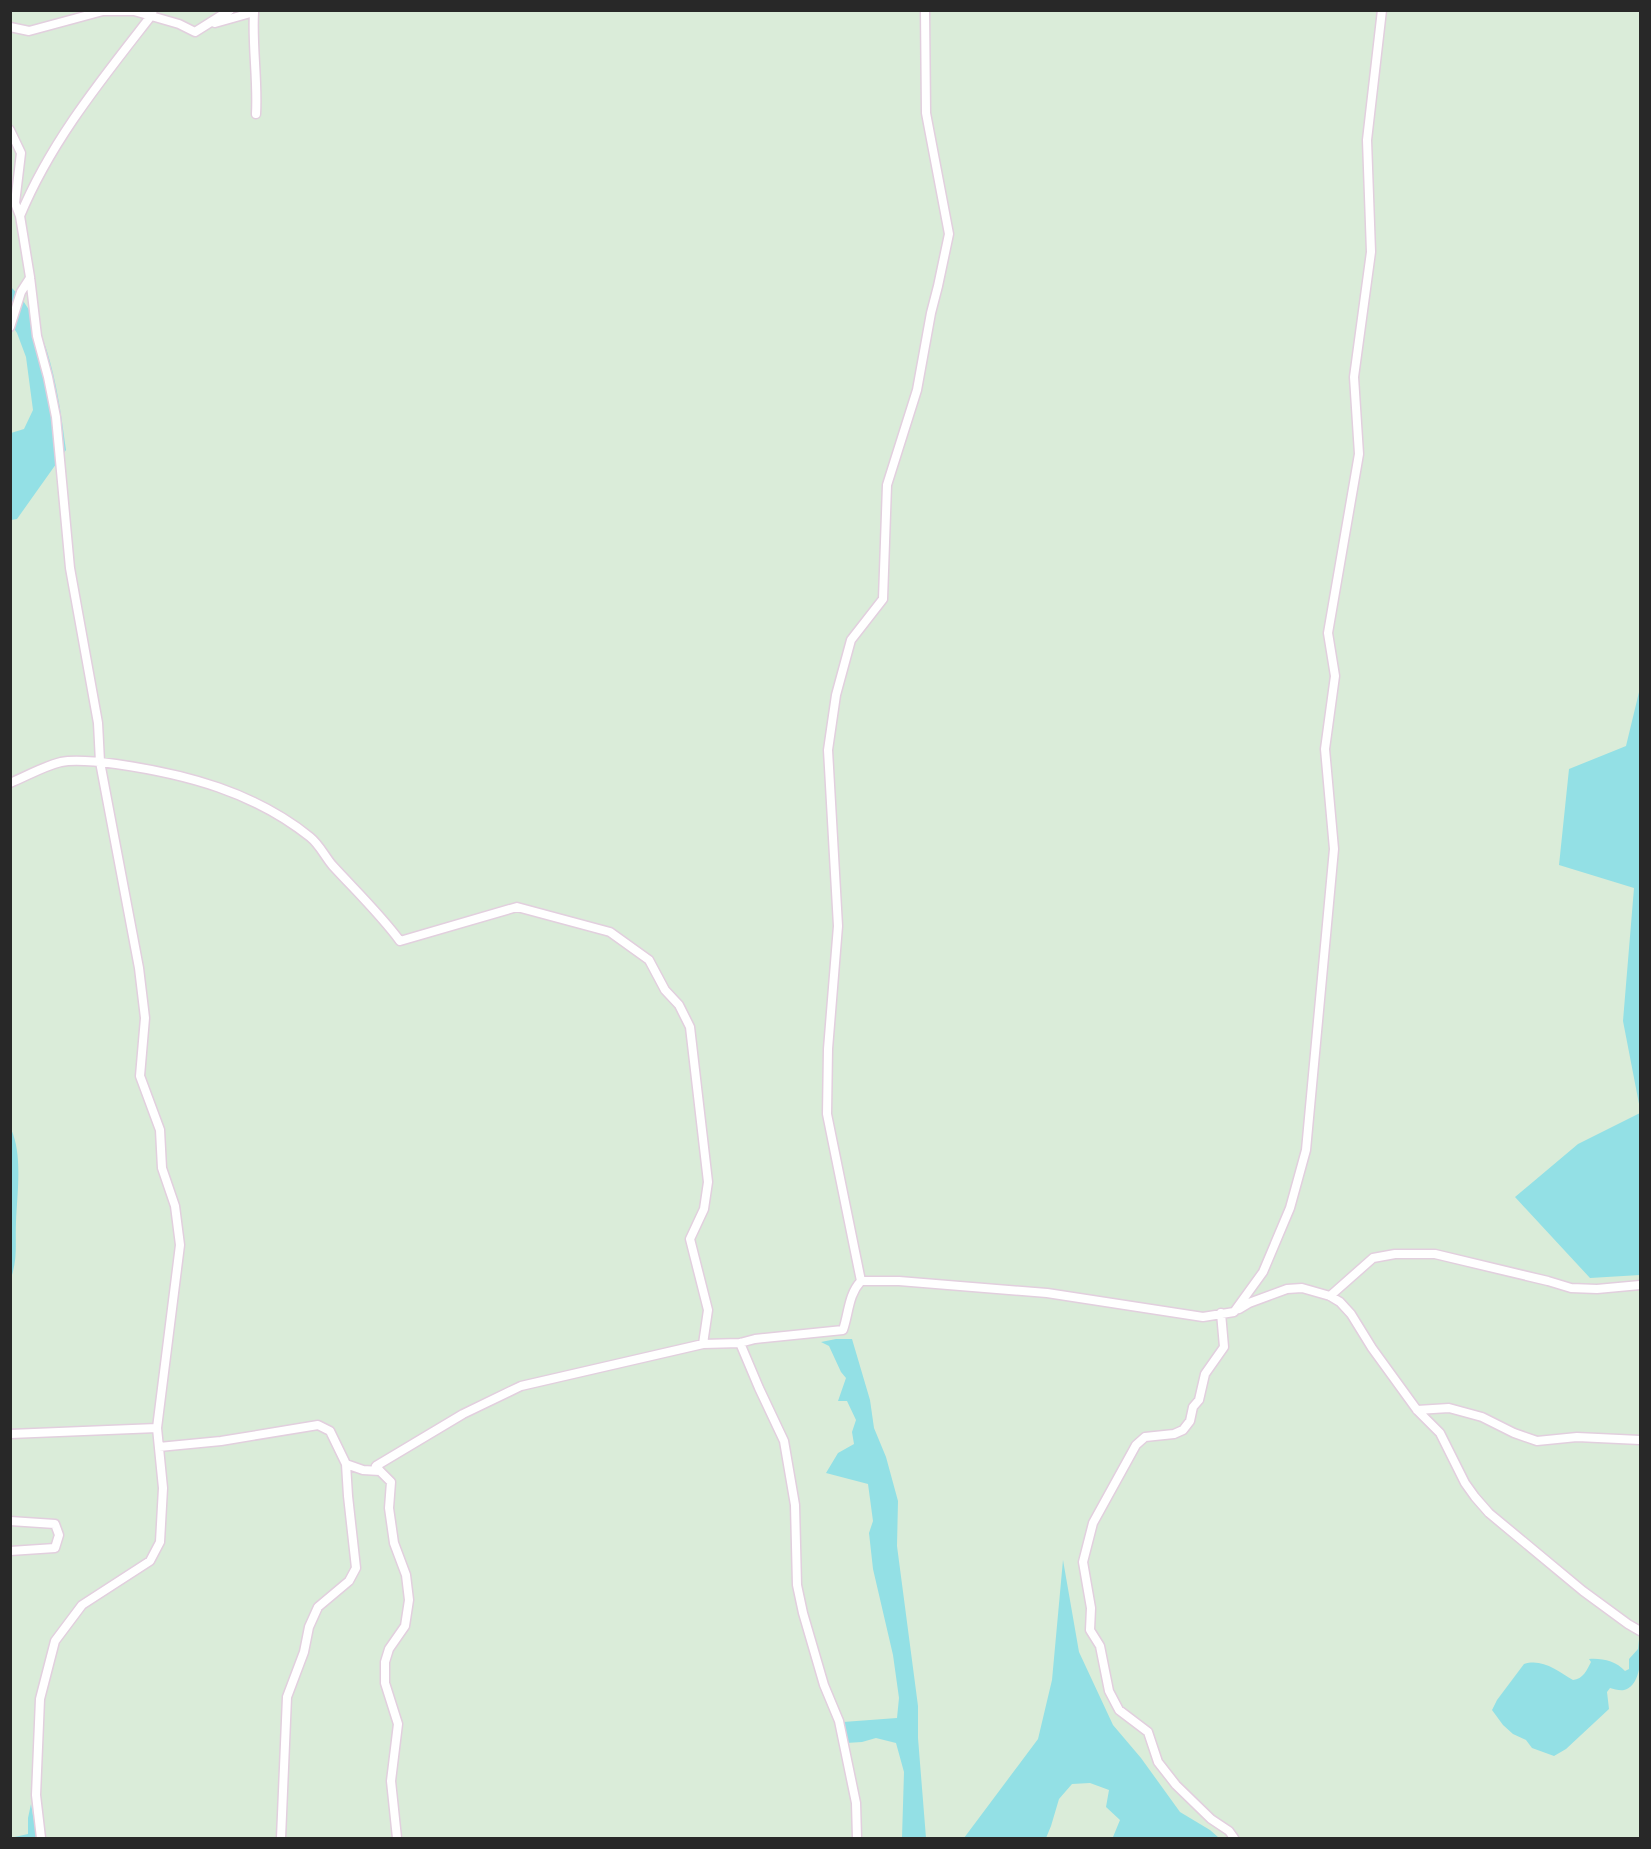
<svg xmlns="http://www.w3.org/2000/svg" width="1651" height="1849" font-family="Lato,sans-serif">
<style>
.green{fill:#93e0e5}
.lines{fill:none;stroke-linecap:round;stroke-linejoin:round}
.minor-casing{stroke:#e2cfde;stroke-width:11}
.minor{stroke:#fff;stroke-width:8}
</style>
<rect width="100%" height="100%" fill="#daecd9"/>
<path class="green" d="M 10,286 C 50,323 59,399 66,450 L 17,519 L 11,520 L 11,433 L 24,429 L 33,410 L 26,357 L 17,333 L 11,324 Z
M 1640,688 L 1640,1109 L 1623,1021 L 1634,888 L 1559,865 L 1569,769 L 1626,746 Z
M 1640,1113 L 1640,1275 L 1590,1278 L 1515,1197 L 1578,1144 Z
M 11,1129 C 23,1155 17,1194 16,1222 C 15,1243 18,1258 11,1278 Z
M 836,1339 L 852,1339 L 870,1400 L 874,1428 L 886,1457 L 898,1501 L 897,1546 L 918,1706 L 918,1738 L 926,1838 L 902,1838 L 904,1772 L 896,1743 L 876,1738 L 862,1742 L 846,1743 L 843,1722 L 897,1718 L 899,1698 L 893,1655 L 873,1569 L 869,1533 L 873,1521 L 868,1484 L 826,1473 L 838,1453 L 854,1444 L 852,1432 L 856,1420 L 847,1401 L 838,1401 L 846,1378 L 841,1372 L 829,1346 L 821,1342 Z
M 1063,1560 L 1079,1652 L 1113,1725 L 1141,1758 L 1180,1812 L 1210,1830 L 1219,1838 L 1111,1838 L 1113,1837 L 1120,1820 L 1106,1807 L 1109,1790 L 1090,1783 L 1072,1784 L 1059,1799 L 1051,1826 L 1046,1838 L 964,1838 L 1038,1739 L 1052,1680 Z
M 1639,1640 L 1640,1641 C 1641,1655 1642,1685 1624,1690 C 1620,1691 1614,1689 1610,1688 L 1607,1692 L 1609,1709 L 1566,1749 L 1554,1756 L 1532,1748 L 1526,1740 L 1513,1734 L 1503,1725 L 1492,1710 L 1497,1700 L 1524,1664 C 1542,1658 1558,1671 1573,1680 C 1583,1679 1587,1670 1591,1662 L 1589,1659 C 1602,1658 1616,1661 1625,1671 L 1629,1669 L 1629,1659 L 1638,1649 Z
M 31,1804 L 37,1838 L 10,1838 L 28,1834 L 28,1818 Z"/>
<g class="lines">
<defs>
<path id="minor" d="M 215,23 L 254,12 C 252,46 258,80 256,114
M 10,27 L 29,31 L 103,11 L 134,11 L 179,24 L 195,32 L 230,10
M 10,130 L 21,153 L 15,203 L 20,216 L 30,277 L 37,336 L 48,377 L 56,417 L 70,568 L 98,723 L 100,762 L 139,968 L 145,1018 L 140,1076 L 160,1130 L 162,1168 L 175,1206 L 180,1245 L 157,1428 L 163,1488 L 160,1542 L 150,1561 L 82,1605 L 55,1641 L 40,1699 L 36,1795 L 41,1838
M 20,216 C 51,141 102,79 151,16 L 153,10
M 10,327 L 21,292 L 30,278
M 10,783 C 27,776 44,766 61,762 C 76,759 101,762 116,764 C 186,774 254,792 310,837 C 320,845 325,857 333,866 C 356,891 380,914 400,941 L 517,907 L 610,932 L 649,960 L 665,990 L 679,1005 L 690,1027 L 708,1182 L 704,1209 L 690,1239 L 708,1310 L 703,1344
M 861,1281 L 827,1114 L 828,1049 L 838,926 L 828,750 L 836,695 L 851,640 L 883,599 L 887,485 L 917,390 L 931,313 L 938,286 L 949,234 L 926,113 L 925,10
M 1330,1296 L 1373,1258 L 1395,1254 L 1435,1254 L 1548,1281 L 1571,1288 L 1597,1289 L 1640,1285
M 1239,1309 L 1249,1303 L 1287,1289 L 1302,1288 L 1330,1296 L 1340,1302 L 1351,1314 L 1372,1348 L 1417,1410 L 1440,1433 L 1465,1483 L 1475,1497 L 1489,1513 L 1583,1591 L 1628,1624 L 1640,1631
M 1221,1313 L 1224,1347 L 1205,1374 L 1199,1400 L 1193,1407 L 1190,1421 L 1183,1430 L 1174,1434 L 1145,1437 L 1136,1445 L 1093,1523 L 1083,1562 L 1091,1608 L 1090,1630 L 1100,1646 L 1109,1691 L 1119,1710 L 1148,1732 L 1158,1762 L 1176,1785 L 1211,1819 L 1229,1831 L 1234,1838
M 740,1343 L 759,1388 L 784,1441 L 795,1505 L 797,1585 L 803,1613 L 824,1685 L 839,1721 L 856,1803 L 857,1838
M 1417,1410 L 1449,1408 L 1482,1417 L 1514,1433 L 1537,1441 L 1577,1437 L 1640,1440
M 10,1434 L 157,1428
M 159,1447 L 221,1441 L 318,1425 L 330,1431 L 346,1464 L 363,1470 L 380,1471 L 376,1466 L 463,1414 L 521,1386 L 703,1344 L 740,1343 L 755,1339 L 843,1330 C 849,1313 848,1295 861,1281 L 899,1281 L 1047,1293 L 1203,1317 L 1234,1312 L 1263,1272 L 1290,1208 L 1306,1150 L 1334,849 L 1325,749 L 1335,676 L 1328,633 L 1359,454 L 1354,377 L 1371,252 L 1367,140 L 1382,10
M 376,1467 L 391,1482 L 389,1508 L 394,1543 L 406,1575 L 409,1600 L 405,1626 L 389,1649 L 385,1662 L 385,1683 L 398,1724 L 391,1781 L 397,1838
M 10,1521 L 55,1524 L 59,1535 L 55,1548 L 10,1551
M 281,1838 L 287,1697 L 304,1652 L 309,1627 L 318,1607 L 349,1581 L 356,1568 L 348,1496 L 346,1464"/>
</defs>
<use href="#minor" class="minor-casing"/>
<use href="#minor" class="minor"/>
</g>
<rect width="1651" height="1849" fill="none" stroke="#282828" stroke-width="24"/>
</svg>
